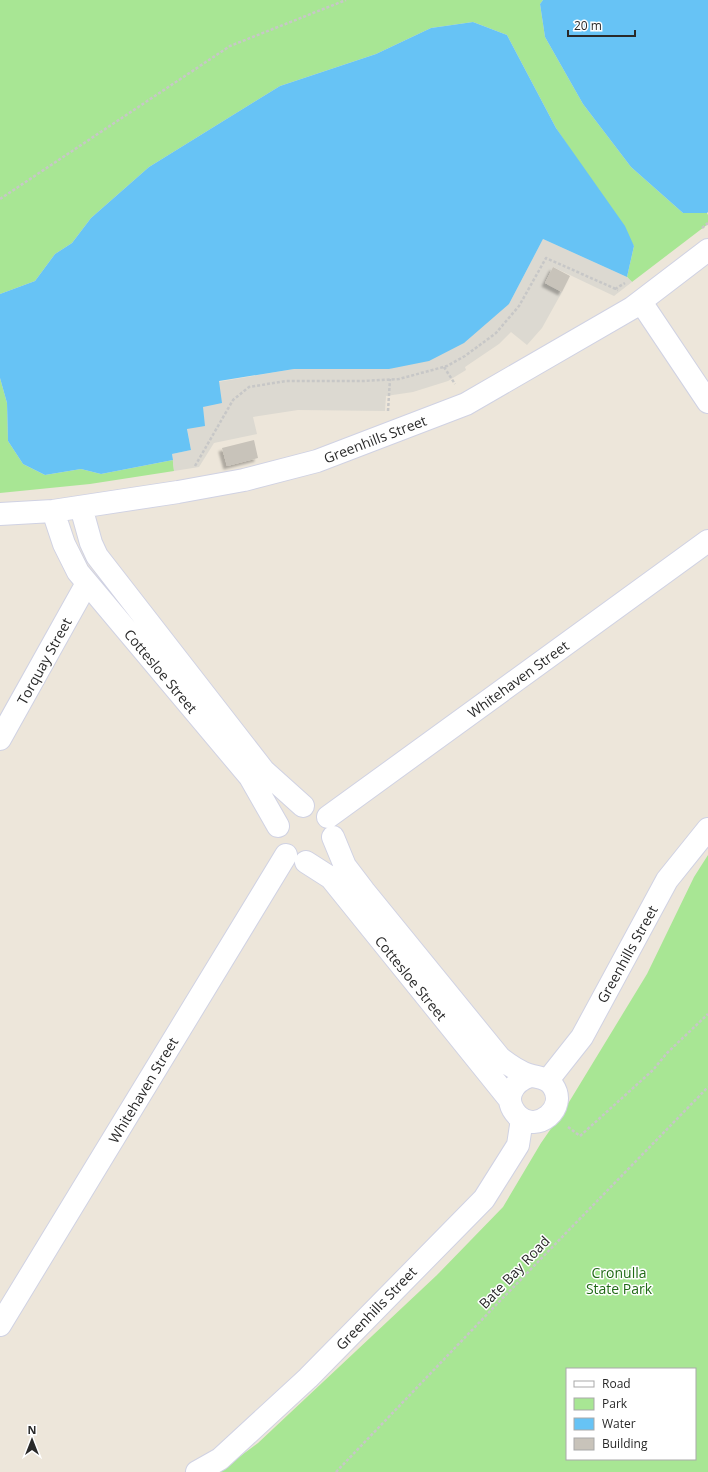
<svg xmlns="http://www.w3.org/2000/svg" width="708" height="1472" font-family="'Open Sans',sans-serif">
<style>
.green{fill:#a8e694;fill-rule:evenodd}
.plaza{fill:#dcd9d1}
.water{fill:#67c3f5}
.building{fill:#c8c3ba;filter:url(#shadow)}
.lines{fill:none;stroke-linecap:round;stroke-linejoin:round}
.minor-casing{stroke:#d0d2e3;stroke-width:24}
.path{stroke:#c7c7c7;stroke-width:2.5;stroke-dasharray:3 2;stroke-linecap:butt}
.minor{stroke:#fff;stroke-width:22}
.labels{text-anchor:middle;dominant-baseline:central;stroke-width:3;stroke-linejoin:round;paint-order:stroke}
.street-label{font-size:14px;fill:#292929;stroke:#fff}
.park-label{font-size:14px;fill:#206a16;stroke:#fff}
</style>
<defs>
<filter id="shadow"><feDropShadow dx="-3.5" dy="3.5" stdDeviation="1" flood-color="#0004"/></filter>
</defs>
<rect width="100%" height="100%" fill="#ede6da"/>
<path class="green" d="M 0,0 L 543,0 L 540,4 L 545,37 L 583,104 L 631,167 L 683,213 L 707,213 L 708,215 L 708,224 L 632,282 L 627,277 L 634,246 L 556,128 L 507,35 L 473,22 L 431,28 L 376,54 L 280,86 L 149,167 L 91,218 L 72,243 L 55,254 L 35,281 L 0,294 Z
M 0,378 L 7,403 L 8,441 L 23,464 L 45,475 L 81,469 L 101,474 L 173,460 L 174,471 L 90,484 L 0,493 Z
M 708,855 L 708,1472 L 219,1472 L 258,1443 L 437,1275 L 503,1207 L 541,1143 L 566,1107 L 647,974 L 694,877 ZM 567,1369 L 695,1369 L 695,1459 L 567,1459 Z"/>
<path class="plaza" d="M 543,239 L 627,277 L 632,282 L 614,296 L 553,267 L 545,283 L 562,292 L 542,328 L 527,345 L 511,332 L 499,344 L 465,367 L 466,370 L 448,381 L 413,392 L 386,396 L 385,411 L 298,410 L 253,417 L 257,434 L 214,443 L 199,467 L 174,471 L 172,454 L 191,450 L 187,428 L 203,407 L 218,382 L 294,369 L 389,369 L 509,304 Z"/>
<path class="water" d="M 543,0 L 708,0 L 708,212 L 707,213 L 683,213 L 631,167 L 583,104 L 545,37 L 540,4 Z
M 473,22 L 507,35 L 556,128 L 625,226 L 634,246 L 627,277 L 543,239 L 509,304 L 464,343 L 429,361 L 389,369 L 294,369 L 219,381 L 222,403 L 203,407 L 205,426 L 187,429 L 191,450 L 172,454 L 173,460 L 101,474 L 81,469 L 45,475 L 23,464 L 8,441 L 7,403 L 0,378 L 0,294 L 35,281 L 55,254 L 72,243 L 91,218 L 149,167 L 280,86 L 376,54 L 431,28 Z"/>
<path class="building" d="M 553,267 L 570,276 L 562,292 L 545,283 Z
M 254,440 L 258,458 L 227,466 L 222,448 Z"/>
<g class="lines">
<defs>
<path id="minor" d="M 641,302 L 708,402
M 81,507 L 91,543 L 97,556 L 264,771 L 303,806
M 53,511 L 64,544 L 78,572 L 250,777 L 278,826
M 0,514 L 53,511 L 178,492 L 244,480 L 317,461 L 466,404 L 632,308 L 708,250
M 0,739 L 87,583
M 328,817 L 708,541
M 333,837 L 345,866 L 364,891 L 500,1058 C 509,1065 519,1072 529,1075 C 538,1078 547,1077 553,1086 C 568,1108 537,1134 518,1116 C 502,1100 512,1082 530,1076
M 306,862 L 331,878 L 510,1100
M 548,1080 L 582,1037 L 667,880 L 708,829
M 0,1325 L 286,855
M 197,1472 L 220,1459 L 308,1378 L 484,1199 L 518,1145 L 522,1119"/>
</defs>
<use href="#minor" class="minor-casing"/>
<path class="path" d="M 0,199 L 230,46 L 346,0
M 702,228 L 708,223
M 615,289 L 625,283
M 444,367 L 455,384
M 388,411 L 390,379
M 195,466 L 233,400 L 249,387 L 286,381 L 363,381 L 399,379 L 447,366 L 465,356 L 496,333 L 519,306 L 546,258 L 618,290
M 568,1127 L 580,1136 L 653,1070 L 667,1053 L 708,1014
M 336,1472 L 496,1305 L 708,1087"/>
<use href="#minor" class="minor"/>
</g>
<g class="labels">
<g class="street-label">
<text transform="translate(375 439) rotate(-21)">Greenhills Street</text>
<text transform="translate(44 661) rotate(-61)">Torquay Street</text>
<text transform="translate(161 671) rotate(50)">Cottesloe Street</text>
<text transform="translate(518 679) rotate(-36)">Whitehaven Street</text>
<text transform="translate(627 954) rotate(-61)">Greenhills Street</text>
<text transform="translate(411 978) rotate(51)">Cottesloe Street</text>
<text transform="translate(143 1090) rotate(-59)">Whitehaven Street</text>
<text transform="translate(514 1272) rotate(-46)">Bate Bay Road</text>
<text transform="translate(376 1308) rotate(-46)">Greenhills Street</text>
</g>
<g class="park-label">
<text x="619" y="1272">Cronulla<tspan x="619" dy="16">State Park</tspan></text>
</g>
</g>
<rect x="566" y="1368" width="130" height="92" fill="#ffffff" stroke="#a9a9a9"/>
<rect x="574" y="1381" width="20" height="6" fill="#ffffff" stroke="#a9a9a9"/>
<text x="602" y="1388" font-size="12" fill="#292929">Road</text>
<rect x="574" y="1398" width="20" height="12" fill="#a8e694" stroke="#a9a9a9"/>
<text x="602" y="1408" font-size="12" fill="#292929">Park</text>
<rect x="574" y="1418" width="20" height="12" fill="#67c3f5" stroke="#a9a9a9"/>
<text x="602" y="1428" font-size="12" fill="#292929">Water</text>
<rect x="574" y="1438" width="20" height="12" fill="#c8c3ba" stroke="#a9a9a9"/>
<text x="602" y="1448" font-size="12" fill="#292929">Building</text>
<g transform="translate(32 1440)" stroke="#ffffff" stroke-width="3" paint-order="stroke">
<path d="M0-3L7 15L0 10L-7 15Z" fill="#292929"/>
<text y="-6" font-size="11" font-weight="bold" text-anchor="middle" fill="#292929">N</text>
</g>
<path d="M568 30v6h67v-6" fill="none" stroke="#292929" stroke-width="2"/>
<text x="574" y="30" font-size="12" fill="#292929" stroke="#ffffff" stroke-width="3" paint-order="stroke">20 m</text>
</svg>
